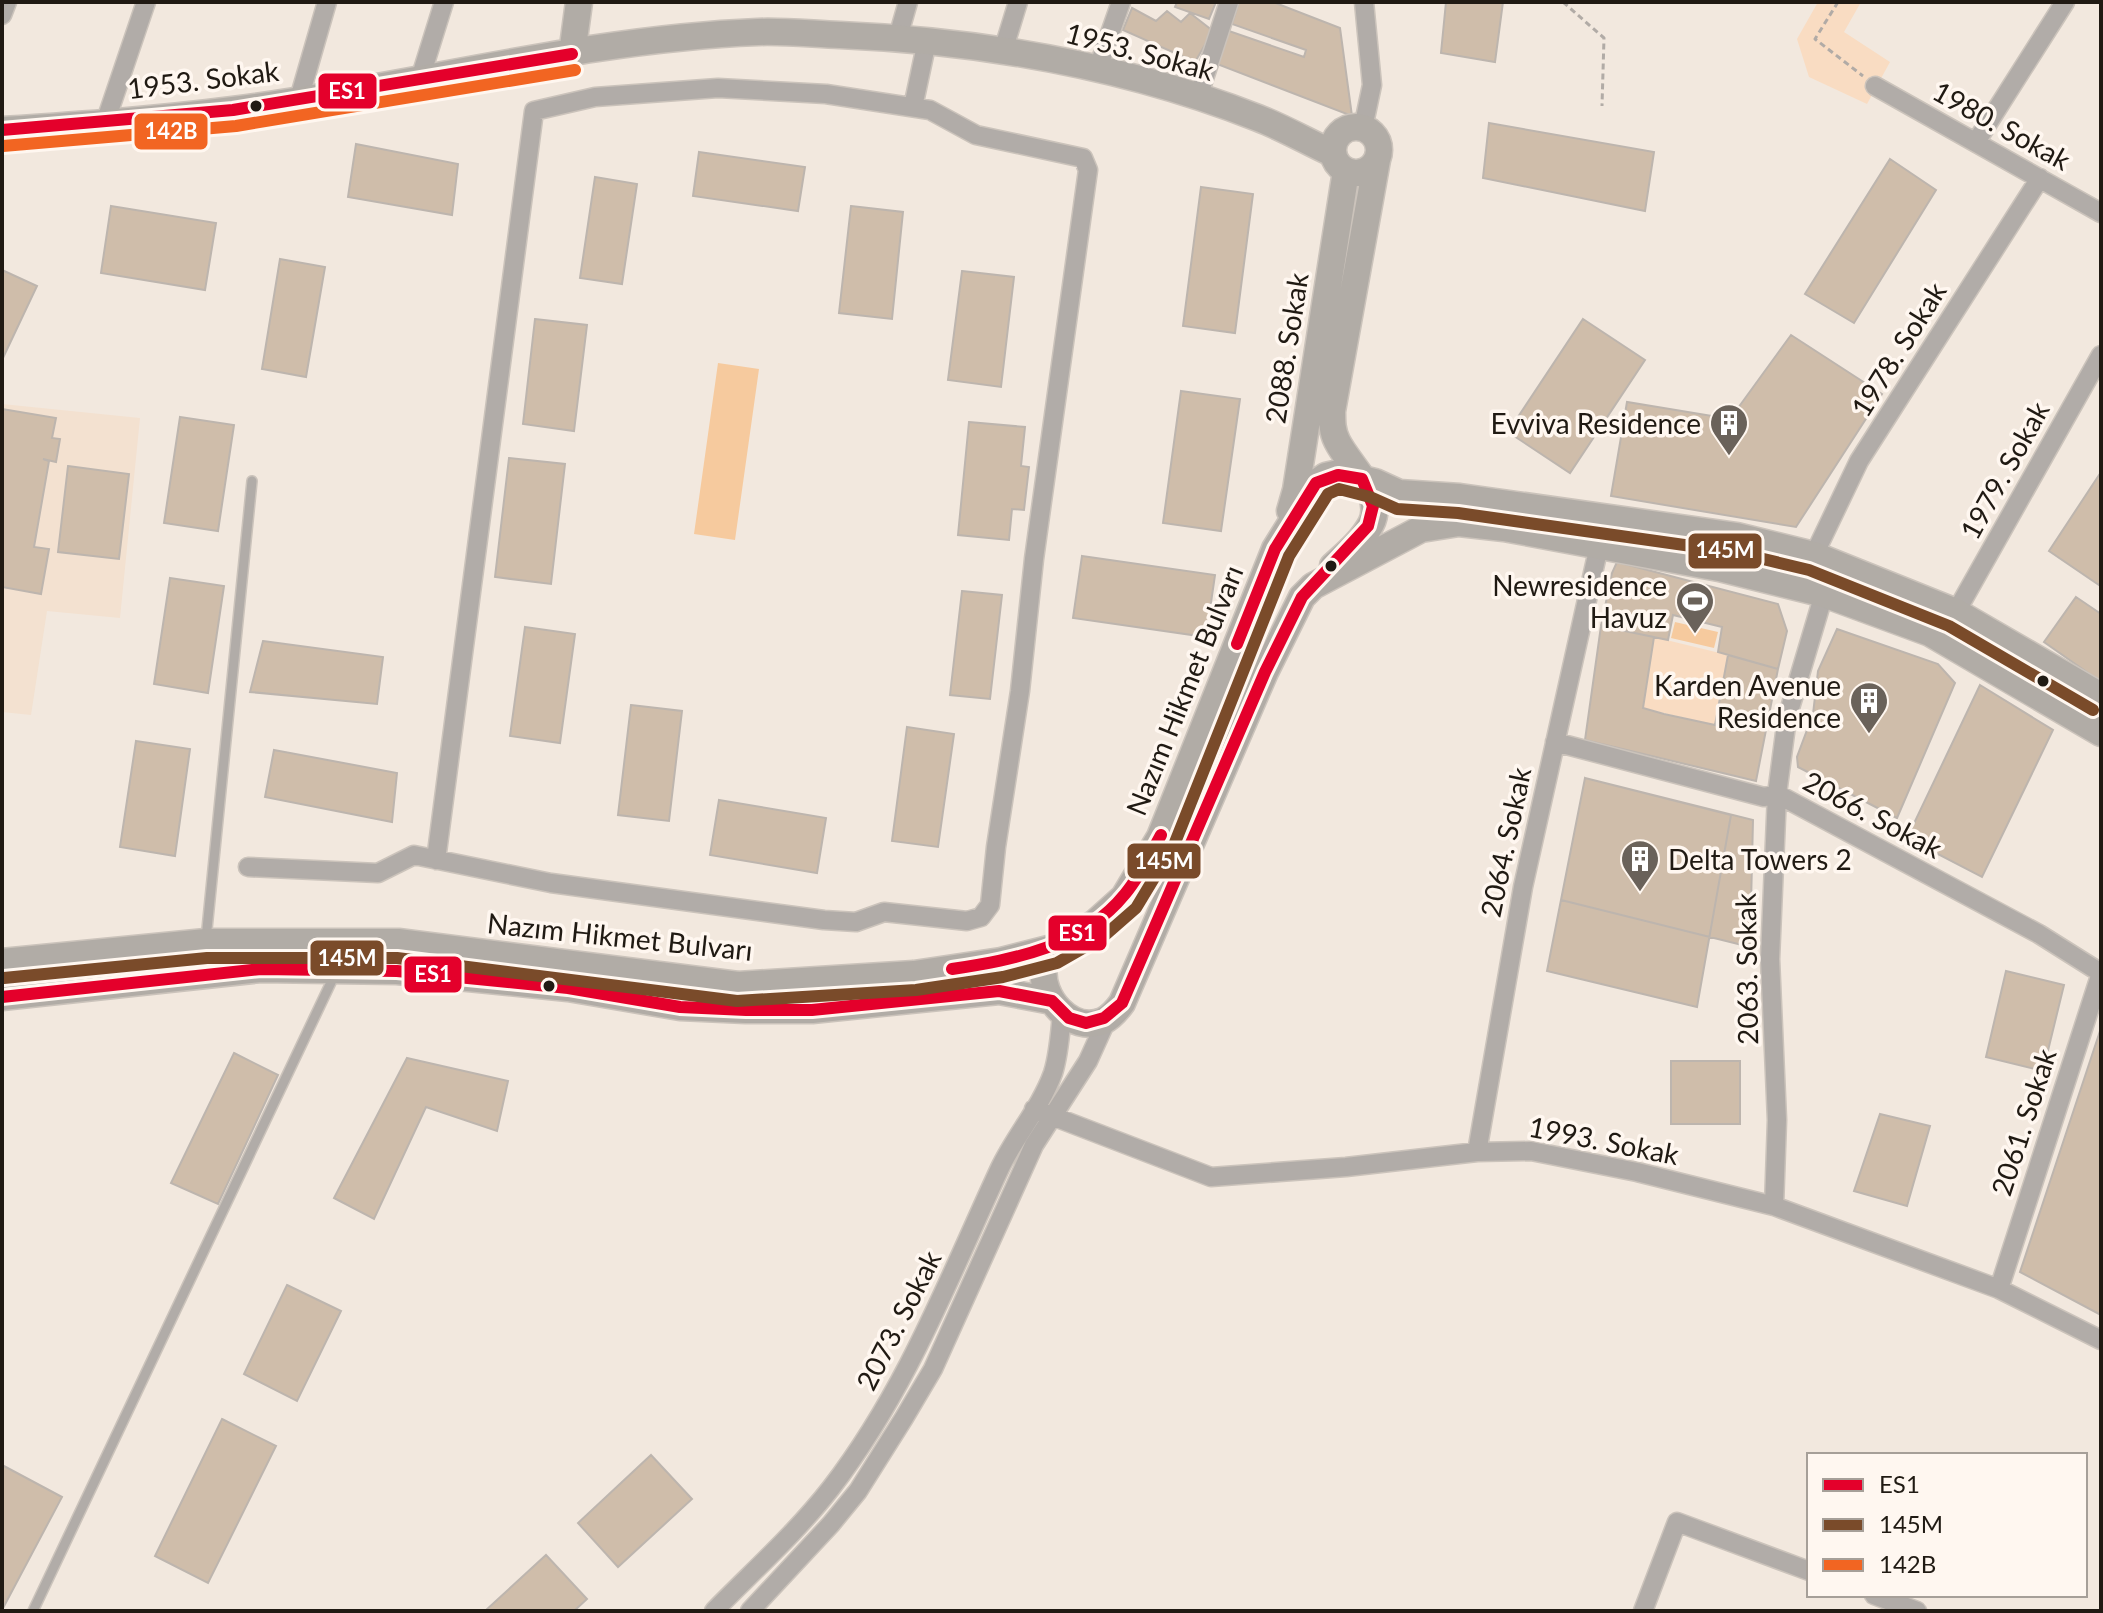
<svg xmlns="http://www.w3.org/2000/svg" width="2103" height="1613" font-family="Lato,sans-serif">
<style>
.built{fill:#f3e1d0}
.green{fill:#f9dcc2}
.water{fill:#f6ca9e}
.building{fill:#cfbdaa;stroke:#bdb5ae;stroke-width:2}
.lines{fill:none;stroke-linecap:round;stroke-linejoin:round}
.service-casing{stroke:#cbc3bb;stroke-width:12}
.minor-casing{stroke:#cbc3bb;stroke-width:21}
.secondary-casing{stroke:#cbc3bb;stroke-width:29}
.path{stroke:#b1aba6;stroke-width:3;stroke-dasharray:6 4;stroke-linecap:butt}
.service{stroke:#b1aca8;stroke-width:9}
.minor{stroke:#b1aca8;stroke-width:18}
.secondary{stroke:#b1aca6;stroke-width:26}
.bus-1-casing{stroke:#fff7f0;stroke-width:18}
.bus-2-casing{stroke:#fff7f0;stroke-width:18}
.bus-3-casing{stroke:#fff7f0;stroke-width:18}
.bus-1{stroke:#e4002b;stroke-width:12}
.bus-2{stroke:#7a4b2a;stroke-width:12}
.bus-3{stroke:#f26522;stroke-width:12}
.bus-dot{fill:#201a13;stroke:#fff7f0;stroke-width:3}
.labels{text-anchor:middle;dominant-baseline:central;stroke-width:7;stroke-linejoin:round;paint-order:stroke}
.street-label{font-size:28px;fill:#201a13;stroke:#fff7f0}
.poi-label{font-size:28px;fill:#201a13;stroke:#fff7f0;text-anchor:end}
.line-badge{stroke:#fff7f0;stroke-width:3}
.badge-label{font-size:22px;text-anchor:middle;font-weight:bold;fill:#fff}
</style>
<rect width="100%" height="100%" fill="#f2e8de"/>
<path class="built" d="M 2,404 L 140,418 L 120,618 L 47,611 L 31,715 L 2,712 Z"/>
<path class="green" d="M 1818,2 L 1861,2 L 1844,32 L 1890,62 L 1867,104 L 1809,77 L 1797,39 Z
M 1654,637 L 1728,655 L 1715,725 L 1643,708 Z"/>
<path class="water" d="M 718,363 L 759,369 L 735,540 L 694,534 Z
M 1675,622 L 1718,632 L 1714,648 L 1671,638 Z"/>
<path class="building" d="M 1177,2 L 1216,2 L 1209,19 L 1175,7 Z
M 1239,2 L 1273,2 L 1340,28 L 1352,116 L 1217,64 L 1229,31 L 1304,57 L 1306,50 L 1232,24 Z
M 1446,2 L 1503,2 L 1495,62 L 1441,53 Z
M 1132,8 L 1156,21 L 1167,11 L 1181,22 L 1190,13 L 1213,31 L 1195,62 L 1123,30 Z
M 1489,123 L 1654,152 L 1645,211 L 1483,178 Z
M 356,144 L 458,164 L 452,215 L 348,197 Z
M 699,152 L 805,167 L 798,211 L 693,196 Z
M 1890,159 L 1936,190 L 1854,323 L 1805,294 Z
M 595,177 L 637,184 L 622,284 L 580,278 Z
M 1201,187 L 1253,194 L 1235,333 L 1183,326 Z
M 111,206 L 216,223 L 205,290 L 101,273 Z
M 851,206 L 903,212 L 892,319 L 839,313 Z
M 280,259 L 325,267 L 306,377 L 262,369 Z
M 2,270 L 37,286 L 2,360 Z
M 962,271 L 1014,277 L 1001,387 L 948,380 Z
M 535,319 L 587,325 L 574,431 L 523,424 Z
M 1583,319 L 1645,360 L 1570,473 L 1508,432 Z
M 1791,335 L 1882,394 L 1796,527 L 1611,496 L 1627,402 L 1730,419 Z
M 1181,391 L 1240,399 L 1221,531 L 1163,523 Z
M 2,409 L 56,418 L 52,438 L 60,439 L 56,462 L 43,459 L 49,461 L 34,547 L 49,549 L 41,594 L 2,587 Z
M 180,417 L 234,425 L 218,531 L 164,523 Z
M 969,422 L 1025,427 L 1021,466 L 1029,467 L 1024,510 L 1012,509 L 1009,540 L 958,535 Z
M 509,458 L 565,464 L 551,584 L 495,577 Z
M 68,466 L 129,474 L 119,559 L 58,552 Z
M 2101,472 L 2101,581 L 2099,585 L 2049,551 Z
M 1082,556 L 1215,575 L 1206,637 L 1073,618 Z
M 1617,562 L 1778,604 L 1787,631 L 1778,669 L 1718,652 L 1722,627 L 1673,615 L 1668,640 L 1601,626 L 1612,573 Z
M 170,578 L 224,586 L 208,693 L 154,684 Z
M 962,591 L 1002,595 L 990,699 L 950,695 Z
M 2076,597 L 2101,614 L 2101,682 L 2044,642 Z
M 1601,626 L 1654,637 L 1643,708 L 1664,714 L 1715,725 L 1728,655 L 1778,669 L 1756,781 L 1585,740 Z
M 525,627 L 575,634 L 560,743 L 510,736 Z
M 1837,629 L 1938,664 L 1955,683 L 1897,818 L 1798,767 L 1797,757 L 1813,714 L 1818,671 Z
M 263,641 L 383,657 L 377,704 L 250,692 Z
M 1980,685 L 2053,730 L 1982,877 L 1907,838 Z
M 631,705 L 682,711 L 669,821 L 618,815 Z
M 907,727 L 954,734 L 938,847 L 892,841 Z
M 136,741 L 190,749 L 175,856 L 120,847 Z
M 274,750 L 397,773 L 392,822 L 265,797 Z
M 1585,778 L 1753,820 L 1750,947 L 1561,900 Z
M 1585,778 L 1731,815 L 1697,1007 L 1547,971 Z
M 719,800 L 826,818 L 817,873 L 710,855 Z
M 2006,971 L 2064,985 L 2043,1071 L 1986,1057 Z
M 2101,1028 L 2101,1315 L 2020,1272 Z
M 234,1053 L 278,1075 L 218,1204 L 171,1183 Z
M 407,1058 L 508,1081 L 497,1131 L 426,1107 L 374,1219 L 334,1198 Z
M 1671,1061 L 1740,1061 L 1740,1124 L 1671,1124 Z
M 1880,1114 L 1930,1126 L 1907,1206 L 1854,1191 Z
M 287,1285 L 341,1311 L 297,1401 L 244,1374 Z
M 222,1419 L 276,1446 L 208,1583 L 155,1556 Z
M 651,1455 L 692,1499 L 618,1567 L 578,1523 Z
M 2,1465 L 62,1497 L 2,1610 Z
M 546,1555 L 587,1599 L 574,1611 L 485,1611 Z"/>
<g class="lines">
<defs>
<path id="service" d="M 206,939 L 252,481
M 33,1611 L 335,974"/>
<path id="minor" d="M 2,15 L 7,2
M 898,37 L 908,2
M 1003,51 L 1018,2
M 1098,68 L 1121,2
M 420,79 L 444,2
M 1875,86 L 2101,213
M 1198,97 L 1229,2
M 299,99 L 327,2
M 913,107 L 927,41
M 105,123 L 146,2
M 1363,128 L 1372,85 L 1364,2
M 1976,142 L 2065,2
M 1814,555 L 1859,461 L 2040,178
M 1956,612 L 2101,355
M 1555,742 L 1764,797 L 1777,794 L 2039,934 L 2101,973
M 248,867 L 378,873 L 414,855 L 551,883 L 824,920 L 856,922 L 884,912 L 967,921 L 981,917 L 990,905 L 996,847 L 1020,691 L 1034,559 L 1088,170 L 1083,158 L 976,135 L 930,110 L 826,94 L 718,88 L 595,97 L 534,111 L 436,860
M 1034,1109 L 1211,1177 L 1346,1167 L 1477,1152 L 1531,1151 L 1637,1172 L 1774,1206 L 1999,1289 L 2101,1340
M 1477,1152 L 1523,887 L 1599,546
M 1774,1206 L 1777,1120 L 1770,959 L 1777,794 L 1787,718 L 1824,594
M 1999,1289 L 2101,973
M 1874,1595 L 1917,1611
M 714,1611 C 753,1571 796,1533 831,1488 C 907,1389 948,1280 1000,1168 C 1015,1136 1041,1107 1053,1073 C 1059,1054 1060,1034 1062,1014
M 750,1611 L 831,1524 L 858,1491 L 904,1418 L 933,1369 L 1034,1145 L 1088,1061 L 1107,1019
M 1643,1611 L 1677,1522 L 1809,1571"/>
<path id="secondary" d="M 572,54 L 579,2
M1333 150a23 23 0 1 1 46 0a23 23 0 1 1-46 0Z
M 2,130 C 79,125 156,120 233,110 C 408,88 581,39 758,32 C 785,31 813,34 840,35 C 981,41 1126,66 1258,118 C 1284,128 1308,142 1332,153
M 1290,511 L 1296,490 L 1346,171
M 1333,566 C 1346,554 1362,541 1371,524 C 1386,495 1349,466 1337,441 C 1332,431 1332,422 1332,411 L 1377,160
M 1052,948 C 1050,954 1045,960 1044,966 C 1039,997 1071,1034 1103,1021 C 1111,1017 1117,1010 1122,1003 L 1265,672 L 1302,597 L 1313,586 L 1421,529 L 1459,523 L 1504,528 L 1719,568 L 1824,594 L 1930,633 L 2101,733
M 2,962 L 206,942 L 398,942 L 738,985 L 914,974 L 1001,961 L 1052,948 L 1095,923 L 1124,897 L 1160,837 L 1275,549 L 1316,483 L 1326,476 L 1339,473 L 1375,482 L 1399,493 L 1460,497 L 1737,536 L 1814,555 L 1956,612 L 2101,696
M 2,997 L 261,969 L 397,971 L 568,988 L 680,1007 L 746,1010 L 812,1010 L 999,991 L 1052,1001"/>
</defs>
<use href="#service" class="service-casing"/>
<use href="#minor" class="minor-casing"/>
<use href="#secondary" class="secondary-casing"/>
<path class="path" d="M 1563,2 L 1604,38 L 1602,106
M 1838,2 L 1815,39 L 1863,76"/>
<use href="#service" class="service"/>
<use href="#minor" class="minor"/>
<use href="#secondary" class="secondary"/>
<defs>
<path id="bus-1" d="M 2,130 L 233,110 L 572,54
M 1237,644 L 1275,549 L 1316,483 L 1338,475 L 1362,479
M 952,969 C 1016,959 1082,947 1125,894 C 1140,876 1150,855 1161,835
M 2,997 L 261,969 L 397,971 L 568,988 L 680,1007 L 746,1010 L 812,1010 L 999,991 L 1052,1001 L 1069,1018 L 1086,1023 L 1104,1018 L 1122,1003 L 1265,672 L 1302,597 L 1368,526 L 1373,506 L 1362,479"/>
<path id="bus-2" d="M 4,978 L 207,958 L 397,958 L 737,1001 L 916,990 L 1003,977 L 1057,963 L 1104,936 L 1136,908 L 1174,845 L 1289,556 L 1328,494 L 1339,489 L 1370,497 L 1397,509 L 1458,513 L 1734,552 L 1809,570 L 1949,626 L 2093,710"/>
<path id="bus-3" d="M 3,146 L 236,126 L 575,70"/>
</defs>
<use href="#bus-1" class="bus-1-casing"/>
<use href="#bus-2" class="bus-2-casing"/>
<use href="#bus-3" class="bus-3-casing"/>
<use href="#bus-1" class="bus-1"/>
<use href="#bus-2" class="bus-2"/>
<use href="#bus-3" class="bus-3"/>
</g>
<defs>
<symbol id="building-pin" viewBox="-11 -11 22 30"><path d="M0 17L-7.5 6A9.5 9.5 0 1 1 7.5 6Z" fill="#6a625a" stroke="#fff7f0"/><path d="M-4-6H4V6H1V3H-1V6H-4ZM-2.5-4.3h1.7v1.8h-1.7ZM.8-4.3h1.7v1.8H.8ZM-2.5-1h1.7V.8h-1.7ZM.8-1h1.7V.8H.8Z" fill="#fff"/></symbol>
<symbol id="stadium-pin" viewBox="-11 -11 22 30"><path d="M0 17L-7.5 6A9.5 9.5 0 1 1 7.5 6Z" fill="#6a625a" stroke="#fff7f0"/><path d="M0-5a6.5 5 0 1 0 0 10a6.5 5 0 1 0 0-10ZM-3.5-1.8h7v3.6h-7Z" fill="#fff"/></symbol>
</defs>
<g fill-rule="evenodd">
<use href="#building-pin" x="1707" y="401" width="44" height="60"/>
<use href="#stadium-pin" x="1673" y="579" width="44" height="60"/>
<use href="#building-pin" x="1847" y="679" width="44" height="60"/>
<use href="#building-pin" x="1618" y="837" width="44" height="60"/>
</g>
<g class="bus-dot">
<circle cx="256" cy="106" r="7"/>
<circle cx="1331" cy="566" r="7"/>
<circle cx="2043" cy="681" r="7"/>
<circle cx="549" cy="986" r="7"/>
</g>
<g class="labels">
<g class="street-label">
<text transform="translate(1140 51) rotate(15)">1953. Sokak</text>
<text transform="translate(203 79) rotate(-7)">1953. Sokak</text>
<text transform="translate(2002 125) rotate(29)">1980. Sokak</text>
<text transform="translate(1286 348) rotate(-81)">2088. Sokak</text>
<text transform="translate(1898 349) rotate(-58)">1978. Sokak</text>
<text transform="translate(2004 470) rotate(-61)">1979. Sokak</text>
<text transform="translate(1184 690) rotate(-68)">Nazım Hikmet Bulvarı</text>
<text transform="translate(1873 814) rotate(28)">2066. Sokak</text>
<text transform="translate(1505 842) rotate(-78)">2064. Sokak</text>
<text transform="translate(620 936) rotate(6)">Nazım Hikmet Bulvarı</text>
<text transform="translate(1746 969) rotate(-91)">2063. Sokak</text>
<text transform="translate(2023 1122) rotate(-72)">2061. Sokak</text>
<text transform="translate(1604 1140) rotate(11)">1993. Sokak</text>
<text transform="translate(898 1320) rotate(-63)">2073. Sokak</text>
</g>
<g class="poi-label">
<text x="1701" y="423">Evviva Residence</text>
<text x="1667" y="585">Newresidence<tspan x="1667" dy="32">Havuz</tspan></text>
<text x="1841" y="685">Karden Avenue<tspan x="1841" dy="32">Residence</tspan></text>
<text x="1668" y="859" text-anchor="start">Delta Towers 2</text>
</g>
</g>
<g class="line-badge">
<rect x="317" y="72" width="61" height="38" rx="8" fill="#e4002b"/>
<rect x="133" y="112" width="76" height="39" rx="8" fill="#f26522"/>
<rect x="1687" y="532" width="76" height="38" rx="8" fill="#7a4b2a"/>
<rect x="1126" y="842" width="76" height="38" rx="8" fill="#7a4b2a"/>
<rect x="1047" y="914" width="61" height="38" rx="8" fill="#e4002b"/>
<rect x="309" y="939" width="76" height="38" rx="8" fill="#7a4b2a"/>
<rect x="403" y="955" width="60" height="39" rx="8" fill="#e4002b"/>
</g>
<g class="badge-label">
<text x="347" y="99">ES1</text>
<text x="171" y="139">142B</text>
<text x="1725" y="558">145M</text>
<text x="1164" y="869">145M</text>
<text x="1077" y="941">ES1</text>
<text x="347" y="966">145M</text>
<text x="433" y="982">ES1</text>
</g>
<rect width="2103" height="1613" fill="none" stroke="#201a13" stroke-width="8"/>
<rect x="1807" y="1453" width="280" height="144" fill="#fff7f0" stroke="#a69f98" stroke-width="2"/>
<rect x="1823" y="1479" width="40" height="12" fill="#e4002b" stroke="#a69f98" stroke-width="2"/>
<text x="1879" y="1493" font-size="24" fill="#201a13">ES1</text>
<rect x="1823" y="1519" width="40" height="12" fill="#7a4b2a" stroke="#a69f98" stroke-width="2"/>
<text x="1879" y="1533" font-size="24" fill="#201a13">145M</text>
<rect x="1823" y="1559" width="40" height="12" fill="#f26522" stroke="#a69f98" stroke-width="2"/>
<text x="1879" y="1573" font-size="24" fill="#201a13">142B</text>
</svg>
